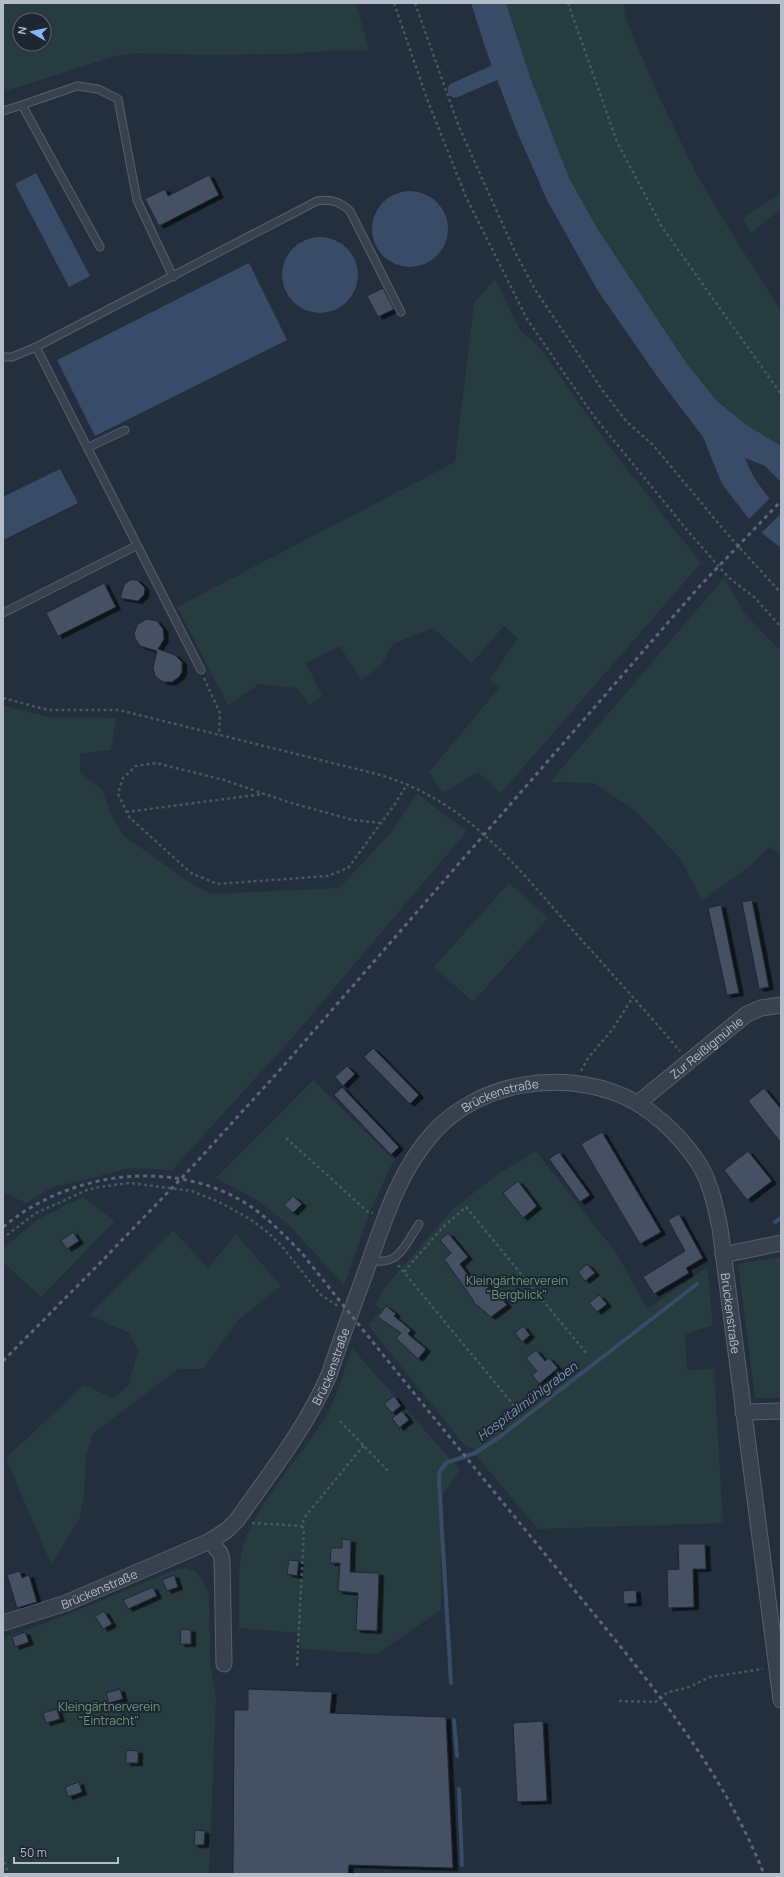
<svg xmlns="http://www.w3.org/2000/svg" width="784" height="1877" font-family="Manrope,sans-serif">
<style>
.green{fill:#263c3f;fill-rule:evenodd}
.water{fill:#394c67}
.pier{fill:#242f3e}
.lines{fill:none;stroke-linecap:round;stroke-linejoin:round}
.stream{stroke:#394c67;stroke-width:4}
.canal{stroke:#394c67;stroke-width:15}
.building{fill:#455162;stroke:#1f2835;filter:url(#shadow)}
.lane-casing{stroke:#565f6c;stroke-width:9}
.street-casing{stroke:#565f6c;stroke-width:17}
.path{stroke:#44595c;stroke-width:2.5;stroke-dasharray:3 3;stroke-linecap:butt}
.lane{stroke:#38414e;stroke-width:7}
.street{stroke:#38414e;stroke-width:15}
.rail{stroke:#5a6575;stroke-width:3;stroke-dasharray:4 4;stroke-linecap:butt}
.labels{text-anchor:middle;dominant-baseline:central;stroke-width:4;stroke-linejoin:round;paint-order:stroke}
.street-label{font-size:12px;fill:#b4bcc9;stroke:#1d2633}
.park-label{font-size:12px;fill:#6b9a76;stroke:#1d2633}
.water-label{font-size:13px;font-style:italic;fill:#7c92b1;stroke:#1d2633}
</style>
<defs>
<filter id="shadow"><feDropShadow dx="4.5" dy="2.5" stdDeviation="0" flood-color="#0009"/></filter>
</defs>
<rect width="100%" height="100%" fill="#242f3e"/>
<path class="green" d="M 3,3 L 356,3 L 369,51 L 343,50 L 284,54 L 209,55 L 137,53 L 115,56 L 3,92 ZM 20,20 L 44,20 L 44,44 L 20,44 Z
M 506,3 L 623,3 L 626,19 L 654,86 L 694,169 L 716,208 L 781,311 L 781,446 L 745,424 L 717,401 L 687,364 L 597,228 L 569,178 L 530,77 Z
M 781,193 L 781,209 L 751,233 L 743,218 Z
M 495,279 L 520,330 L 540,348 L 612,450 L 701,563 L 501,793 L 478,772 L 442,793 L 429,772 L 499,688 L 490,679 L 518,638 L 504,626 L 472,663 L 433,628 L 393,644 L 382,664 L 361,680 L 340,646 L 306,663 L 322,696 L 310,705 L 297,688 L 259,684 L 228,705 L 177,607 L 455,462 L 474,303 Z
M 724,578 L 745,614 L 781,651 L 781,855 L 770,847 L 751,865 L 702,901 L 681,860 L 637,812 L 594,783 L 550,782 Z
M 3,705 L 49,717 L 116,718 L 111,750 L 80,754 L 80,772 L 103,791 L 111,815 L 124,836 L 195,886 L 211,894 L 339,888 L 390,834 L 417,794 L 467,831 L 292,1038 L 172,1170 L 130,1168 L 51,1188 L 26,1203 L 3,1192 Z
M 509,883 L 548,918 L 473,1002 L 434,967 Z
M 313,1080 L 394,1160 L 371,1209 L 344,1285 L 289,1225 L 257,1200 L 216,1178 Z
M 536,1151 L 617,1254 L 647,1309 L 707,1267 L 713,1325 L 685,1334 L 687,1370 L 714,1369 L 723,1523 L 538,1529 L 478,1458 L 474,1448 L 466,1447 L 368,1325 L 381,1310 L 375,1305 L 385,1287 L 454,1208 L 498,1174 Z
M 83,1197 L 115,1221 L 41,1297 L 3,1262 L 3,1249 L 38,1219 Z
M 173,1230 L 208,1268 L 236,1234 L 281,1286 L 238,1320 L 203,1369 L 178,1369 L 93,1434 L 86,1455 L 84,1495 L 79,1520 L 51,1564 L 6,1458 L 84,1385 L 113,1398 L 129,1385 L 138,1350 L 129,1333 L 89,1315 Z
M 781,1257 L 781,1398 L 755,1398 L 738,1264 Z
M 352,1348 L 460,1470 L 441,1497 L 441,1610 L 377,1654 L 302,1649 L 297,1633 L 239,1628 C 240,1602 236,1566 245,1541 C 258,1502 299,1459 321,1424 C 336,1401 343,1374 352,1348 Z
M 186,1568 L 196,1572 L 203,1581 L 209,1596 L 210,1664 L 216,1697 L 209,1874 L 3,1874 L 3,1638 L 64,1616 L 172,1571 Z"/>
<path class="water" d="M 471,3 L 506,3 L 530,77 L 569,178 L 597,228 L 687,364 L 717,401 L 745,424 L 781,446 L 781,482 L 765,466 L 745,458 C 752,478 765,495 781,510 L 781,548 L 757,529 L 722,484 L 703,437 L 659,379 L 598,291 L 547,200 L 515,127 L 487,53 Z
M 36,173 L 90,276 L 69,287 L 15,184 Z
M372 229a38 38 0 1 1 76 0a38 38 0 1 1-76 0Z
M282 275a38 38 0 1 1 76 0a38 38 0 1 1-76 0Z
M 249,263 L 287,340 L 95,436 L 57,360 Z
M 60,469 L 78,503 L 3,540 L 3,497 Z"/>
<path class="pier" d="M 771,497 L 781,507 L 781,514 L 760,534 L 748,520 Z"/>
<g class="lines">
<path class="stream" d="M 775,1222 L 781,1218
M 451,1683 L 439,1481 L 440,1471 L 446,1463 L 475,1453 L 498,1438 L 697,1284
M 454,1720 L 457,1756
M 459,1789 L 462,1865"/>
<path class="canal" d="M 455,90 L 494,73"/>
</g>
<path class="building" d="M 209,175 L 219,195 L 159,226 L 145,199 L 165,189 L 168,196 Z
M 383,288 L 394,309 L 378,317 L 367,296 Z
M 130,580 L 137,580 L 145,588 L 144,595 L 138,601 L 120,598 L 124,585 Z
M 104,583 L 116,607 L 58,636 L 46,613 Z
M 147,619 L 157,621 L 163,629 L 164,639 L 158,649 L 175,655 L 182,662 L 182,672 L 179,677 L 172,682 L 163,682 L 155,676 L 153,667 L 157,651 L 140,646 L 135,638 L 134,633 L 138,624 Z
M 752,900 L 769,987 L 759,989 L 742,902 Z
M 721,905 L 739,993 L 727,995 L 708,908 Z
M 373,1048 L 419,1095 L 410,1104 L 364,1057 Z
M 347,1066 L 355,1074 L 343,1086 L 335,1077 Z
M 342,1087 L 399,1147 L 391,1155 L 334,1095 Z
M 764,1088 L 781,1109 L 781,1143 L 748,1101 Z
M 602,1132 L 661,1232 L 640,1244 L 581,1144 Z
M 748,1151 L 772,1181 L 747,1200 L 724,1170 Z
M 559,1152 L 590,1195 L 580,1202 L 549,1159 Z
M 518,1181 L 537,1206 L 523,1218 L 503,1193 Z
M 293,1196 L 302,1204 L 293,1213 L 284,1205 Z
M 679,1214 L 703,1258 L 686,1268 L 689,1273 L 654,1294 L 643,1277 L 685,1251 L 668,1220 Z
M 73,1232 L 79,1241 L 67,1249 L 61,1241 Z
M 448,1233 L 468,1257 L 460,1264 L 474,1283 L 480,1277 L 495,1295 L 498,1293 L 507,1305 L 491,1317 L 473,1302 L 474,1301 L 444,1259 L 451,1253 L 440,1240 Z
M 587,1264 L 595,1273 L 585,1281 L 578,1272 Z
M 599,1295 L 607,1304 L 597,1312 L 589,1303 Z
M 386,1306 L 396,1314 L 394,1316 L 411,1330 L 408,1334 L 426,1349 L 418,1359 L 396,1338 L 401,1333 L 378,1317 Z
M 523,1326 L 530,1335 L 522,1342 L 515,1333 Z
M 536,1350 L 545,1361 L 549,1358 L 558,1368 L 539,1384 L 532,1375 L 537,1371 L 526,1358 Z
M 394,1396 L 401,1406 L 392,1413 L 384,1404 Z
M 402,1411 L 409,1420 L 399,1428 L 392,1418 Z
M 342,1539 L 351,1540 L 350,1572 L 379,1573 L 377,1631 L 356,1630 L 358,1593 L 338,1591 L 340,1563 L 330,1563 L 331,1548 L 342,1548 Z
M 678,1544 L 705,1544 L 706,1569 L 693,1569 L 694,1607 L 668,1608 L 667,1570 L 679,1569 Z
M 289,1560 L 299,1561 L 297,1576 L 287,1574 Z
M 20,1571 L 22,1578 L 29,1575 L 37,1602 L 17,1608 L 7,1575 Z
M 174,1575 L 178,1587 L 167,1591 L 162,1580 Z
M 153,1587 L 157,1596 L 128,1609 L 123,1600 Z
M 636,1590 L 637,1603 L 624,1604 L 623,1591 Z
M 104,1611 L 112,1624 L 103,1629 L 95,1616 Z
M 181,1629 L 191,1630 L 191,1644 L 180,1644 Z
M 25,1632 L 29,1642 L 15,1647 L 12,1637 Z
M 120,1689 L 123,1699 L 109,1703 L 106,1693 Z
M 248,1689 L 332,1692 L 330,1713 L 446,1717 L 453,1868 L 349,1865 L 348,1874 L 233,1874 L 234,1710 L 248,1710 Z
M 57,1709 L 60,1719 L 46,1723 L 43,1713 Z
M 543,1721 L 547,1801 L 517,1802 L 513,1723 Z
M 126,1750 L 138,1751 L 138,1763 L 126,1763 Z
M 79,1782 L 82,1792 L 68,1797 L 65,1787 Z
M 195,1830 L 205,1831 L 204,1845 L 194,1845 Z"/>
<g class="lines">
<defs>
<path id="lane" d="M 3,111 L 22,105
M 100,247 L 22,105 L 77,86 L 98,89 L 118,99 L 137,200 L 173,277
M 36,347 L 317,201 C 331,199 339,201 350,211 L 401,312
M 3,357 L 12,357 L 36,347 L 201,670
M 87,448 L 125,430
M 3,613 L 136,546
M 370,1260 C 399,1267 405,1245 419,1224"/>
<g id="street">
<path id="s1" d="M 638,1103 L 747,1014 L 761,1008 L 781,1005"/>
<path d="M 723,1255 L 781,1243"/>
<path d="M 743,1412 L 781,1411"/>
<path d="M 210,1541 L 220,1553 L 222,1559 L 224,1664"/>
<path id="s2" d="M 3,1623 L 66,1603 L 210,1541 L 227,1530 L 237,1520 C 270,1473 306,1428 329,1375 C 342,1336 356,1298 370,1260 C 386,1215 400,1170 433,1133 C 479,1082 561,1069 623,1096 C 651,1108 678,1134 695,1158 C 710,1178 715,1205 720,1228 L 781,1700"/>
</g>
</defs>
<use href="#lane" class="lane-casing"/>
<use href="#street" class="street-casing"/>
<path class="path" d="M 394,3 L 427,99 L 466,197 L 527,319 L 593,415 L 687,530 L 728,577 L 754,597 L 781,627
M 415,3 L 459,127 L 516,254 L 536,291 L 603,391 L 626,421 L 653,445 L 729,536 L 781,593
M 568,3 L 617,142 L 662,227 L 781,394
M 204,678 L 220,713 L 219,735
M 3,698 L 48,710 L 119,710 L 377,774 C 464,799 512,861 570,927 C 607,968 644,1009 680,1051
M 126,812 L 263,794
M 381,823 L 353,820 L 288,802 L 224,780 L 156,763 L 136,766 L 123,778 L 118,794 L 129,817 L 191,873 L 217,884 L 328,876 L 348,868 L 395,804 L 407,784
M 581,1071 L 588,1058 L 612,1030 L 633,997
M 286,1138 L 368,1212 L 373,1213
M 7,1235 L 36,1213 L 87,1190 L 99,1187 L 130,1183 L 192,1191 L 221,1203 L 250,1219 L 266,1231 L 280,1244 L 320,1294 L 339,1307
M 398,1265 L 516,1408
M 404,1272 L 443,1227 L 466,1207 L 587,1354
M 340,1421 L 390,1473
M 252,1523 L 302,1526
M 297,1666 L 304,1530 L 302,1526 L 304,1518 L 364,1445
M 619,1701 L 655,1702 L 668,1692 L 687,1688 L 710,1677 L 763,1669
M 3,1856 L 8,1874"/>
<use href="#lane" class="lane"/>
<use href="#street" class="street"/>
<path class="rail" d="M 3,1227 C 69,1172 172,1157 247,1204 C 267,1217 284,1235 301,1252 C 384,1357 469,1461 554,1565 C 634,1664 716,1755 764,1874
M 3,1361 L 102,1261 L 193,1166 L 279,1071 L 698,588 L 781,501"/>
</g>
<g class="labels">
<g class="street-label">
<text stroke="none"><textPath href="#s1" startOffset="88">Zur Reißigmühle</textPath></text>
<text stroke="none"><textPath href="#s2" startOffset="773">Brückenstraße</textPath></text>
<text stroke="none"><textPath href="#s2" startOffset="1157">Brückenstraße</textPath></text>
<text stroke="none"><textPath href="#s2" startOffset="438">Brückenstraße</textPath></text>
<text stroke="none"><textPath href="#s2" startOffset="102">Brückenstraße</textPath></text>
</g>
<g class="park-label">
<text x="517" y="1280">Kleingärtnerverein<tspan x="517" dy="14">"Bergblick"</tspan></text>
<text x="109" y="1706">Kleingärtnerverein<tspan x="109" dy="14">"Eintracht"</tspan></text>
</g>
<g class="water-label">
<text transform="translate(527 1401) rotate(-37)">Hospitalmühlgraben</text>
</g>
</g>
<rect width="784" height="1877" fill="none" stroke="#b4bcc9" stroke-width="8"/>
<g transform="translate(32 32) rotate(279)"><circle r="19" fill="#1d2633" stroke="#59626f"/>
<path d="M0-3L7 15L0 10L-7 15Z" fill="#8ab4f8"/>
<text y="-6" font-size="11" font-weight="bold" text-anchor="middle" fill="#b4bcc9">N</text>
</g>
<path d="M14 1857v6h104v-6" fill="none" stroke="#b4bcc9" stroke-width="2"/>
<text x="20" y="1857" font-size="12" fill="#b4bcc9" stroke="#1d2633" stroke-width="3" paint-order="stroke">50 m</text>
</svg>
